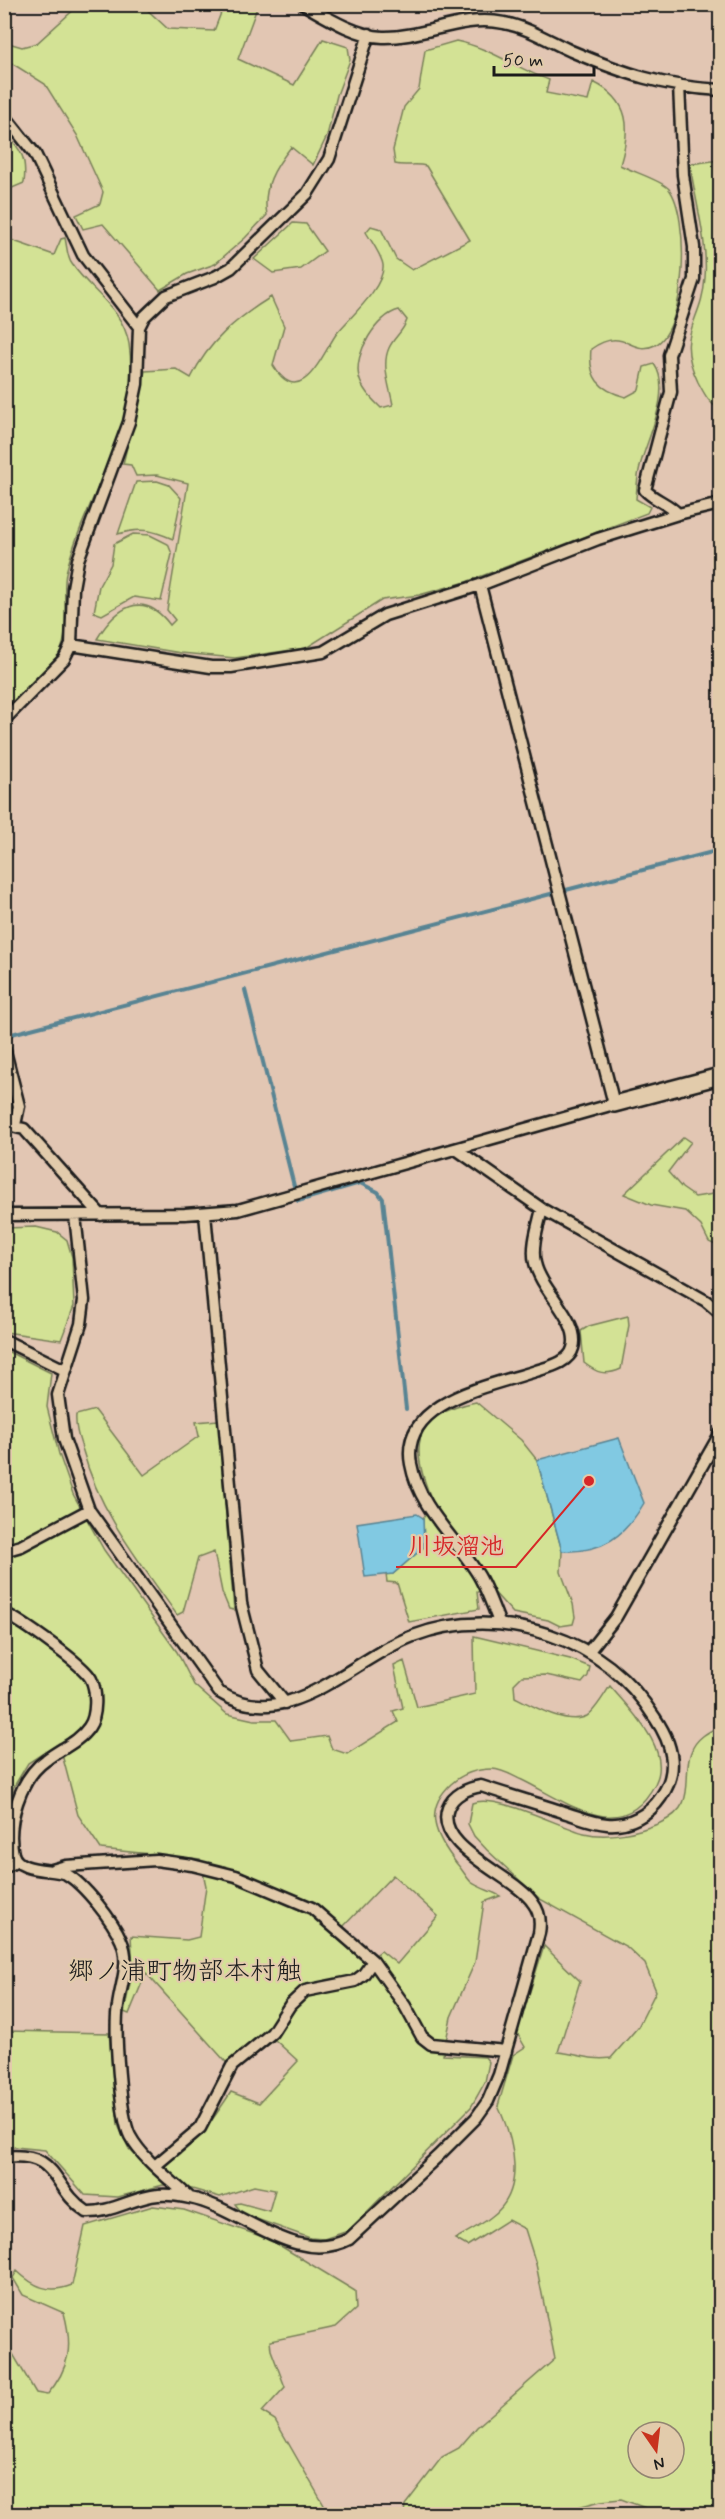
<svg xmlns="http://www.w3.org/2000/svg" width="725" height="2519" font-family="Mynerve,'Klee One',sans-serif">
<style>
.green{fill:#d3e295;stroke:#787f58;stroke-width:1.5;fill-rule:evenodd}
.water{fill:#81c9e2;stroke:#598493;stroke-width:1.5}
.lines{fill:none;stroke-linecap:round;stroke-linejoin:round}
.stream{stroke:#598493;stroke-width:4}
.street-casing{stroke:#1c1c1c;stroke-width:15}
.secondary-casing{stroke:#1c1c1c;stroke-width:20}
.street{stroke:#e2cbab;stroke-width:10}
.secondary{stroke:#e2cbab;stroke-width:15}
.labels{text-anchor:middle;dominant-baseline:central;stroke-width:4.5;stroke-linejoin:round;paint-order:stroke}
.quarter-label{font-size:26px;fill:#1c1c1c;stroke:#e2cbab}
.leader{fill:none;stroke:#d62828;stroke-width:2}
.callout-dot{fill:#d62828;stroke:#e2cbab;stroke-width:2}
.callout-label{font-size:24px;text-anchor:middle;font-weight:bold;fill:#d62828;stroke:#e2cbab;stroke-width:4.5;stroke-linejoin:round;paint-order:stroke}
</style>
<rect width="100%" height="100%" fill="#e2c6b3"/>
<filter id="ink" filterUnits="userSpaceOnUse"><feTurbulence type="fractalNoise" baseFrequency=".0167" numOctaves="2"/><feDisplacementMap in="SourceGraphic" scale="12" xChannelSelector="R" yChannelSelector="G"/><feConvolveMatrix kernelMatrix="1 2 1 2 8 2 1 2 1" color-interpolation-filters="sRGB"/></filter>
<g filter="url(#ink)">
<path class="green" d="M 79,5 L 142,5 L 168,29 L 214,31 L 224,5 L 258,5 L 238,59 L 294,85 L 323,39 L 348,47 L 350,60 L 337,95 L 327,136 L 313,165 L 291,147 C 275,167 262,188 267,215 L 245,238 L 215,264 L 187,274 L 160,290 L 103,224 L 83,229 L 76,215 L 100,204 L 103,192 L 77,135 L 45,84 L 5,59 L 5,42 L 22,47 L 37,43 Z
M 456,41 C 489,47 517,69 549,80 L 546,93 L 588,101 L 593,82 C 631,100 631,129 620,165 C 631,171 663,181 669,189 C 690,216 687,329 655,345 C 631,357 625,325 591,349 C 588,378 599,390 626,397 L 639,390 L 644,367 L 654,364 C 673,391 647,438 640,466 C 637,477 637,488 636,499 L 650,507 L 647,513 L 466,582 L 419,595 L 382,600 L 306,648 L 235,658 L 181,653 L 97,639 C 116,607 143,589 170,625 L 175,620 L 167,610 L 188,483 L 157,475 L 136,476 L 131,465 L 123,464 L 145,371 L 176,369 L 191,378 C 208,342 237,318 271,297 L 284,326 L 273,365 C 301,413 323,352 337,333 C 350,317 385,287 383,265 C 382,256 371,241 366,232 L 371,226 L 381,229 L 396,259 L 412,270 L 470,240 L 426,166 C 414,163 405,167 395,164 L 393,150 L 404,107 L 419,89 L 425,50 ZM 399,310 L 407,320 C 403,332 394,337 389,348 C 381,365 390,388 393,405 L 381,408 C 372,399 362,390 359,377 C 353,354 377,315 399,310 Z
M 5,133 C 22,150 27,159 24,183 L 12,188 L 5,211 Z
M 720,160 L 720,410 C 708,402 705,395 698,382 C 674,332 702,324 705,278 C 708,241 695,201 690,164 Z
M 293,223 L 306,224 L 325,251 L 301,269 L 273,273 L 254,259 Z
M 5,238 L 54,255 L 61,239 L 65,238 C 67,246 67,258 72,264 C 91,292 123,308 129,344 C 142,427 84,496 66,573 C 61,599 72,630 59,654 C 47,676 21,692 5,709 Z
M 157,481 L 169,485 L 181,498 L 173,539 C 152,530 140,527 118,534 L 136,482 Z
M 133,534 L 150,535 L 168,544 L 172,554 L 161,601 L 134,597 L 102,615 L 94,612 L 99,586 L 111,564 L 114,544 Z
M 684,1137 L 691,1142 L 668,1172 L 682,1188 L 695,1197 L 720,1193 L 720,1247 L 709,1242 L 701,1226 L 685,1211 L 651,1205 L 624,1194 Z
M 36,1227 L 57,1232 L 67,1240 L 72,1257 L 74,1306 L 61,1340 L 5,1332 L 5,1228 Z
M 628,1316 L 629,1325 L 621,1369 C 605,1376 597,1373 584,1363 L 581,1331 L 589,1326 Z
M 5,1350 L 51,1373 L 47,1407 L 59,1454 L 73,1494 L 104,1550 L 177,1652 L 194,1685 L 227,1714 L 254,1720 L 276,1720 L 291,1741 L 327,1736 L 332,1749 L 347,1754 L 398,1722 L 393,1711 L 403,1708 L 394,1666 L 404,1661 L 417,1707 L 475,1694 L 474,1636 L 570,1659 L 590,1667 L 588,1676 L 582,1683 L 546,1675 L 522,1676 L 514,1684 L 515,1697 C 532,1706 568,1726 587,1716 C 595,1711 604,1695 610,1686 C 631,1711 673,1750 655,1784 C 622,1847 567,1802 522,1780 C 513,1776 502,1769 492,1769 C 477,1769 462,1774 451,1784 C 422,1811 436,1837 457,1864 C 462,1869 466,1877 471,1882 C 479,1888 491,1891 500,1896 L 484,1902 L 475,1962 L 451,2017 L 443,2055 L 485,2057 L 489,2062 L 485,2082 L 471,2107 L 348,2231 L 324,2239 L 310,2238 L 243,2214 L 235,2204 L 240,2203 L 269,2211 L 275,2190 L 254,2186 L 220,2197 L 192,2189 L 163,2185 L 118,2197 L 85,2195 L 45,2150 L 5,2146 L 5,2031 L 109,2033 L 118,2125 L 129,2149 L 153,2172 C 192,2150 207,2129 231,2092 L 259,2103 L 298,2061 L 275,2040 L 234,2071 L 146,1973 L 129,2014 L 124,2012 L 133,1969 L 131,1936 L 187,1940 L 199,1937 L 206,1886 L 200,1859 L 101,1849 L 78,1815 L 59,1743 L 28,1763 L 13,1788 L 5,1830 ZM 393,1875 L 438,1916 L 397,1964 L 381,1951 L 366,1962 L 339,1931 Z
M 476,1402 L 521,1440 L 537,1460 L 562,1551 L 561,1572 L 573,1604 L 575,1617 L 573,1624 L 560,1626 L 548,1620 L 513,1613 L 491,1589 L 477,1592 L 479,1609 L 409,1622 L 397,1583 L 387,1582 L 386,1574 L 393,1574 L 424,1547 L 423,1518 L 434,1505 C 410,1451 408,1415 476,1402 Z
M 95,1410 L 144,1475 L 199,1436 L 196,1422 L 218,1420 L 234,1610 L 229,1609 L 222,1592 L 214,1552 L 198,1558 L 183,1612 L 177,1615 C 141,1563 100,1514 83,1451 C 79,1439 75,1428 76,1415 Z
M 720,1726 L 720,2514 L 662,2514 L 621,2499 L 601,2501 L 574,2508 L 566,2514 L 404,2514 L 405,2505 L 442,2457 L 459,2448 L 477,2427 L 555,2359 L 536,2264 L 525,2229 L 508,2220 L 467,2246 L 455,2239 C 467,2232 480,2226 491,2217 C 527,2191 514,2140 498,2106 L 513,2055 L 525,2047 L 517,2033 L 544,1946 L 580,1981 L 558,2052 C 579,2054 590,2061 611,2058 L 638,2027 L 656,1991 L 645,1964 L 627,1947 L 540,1899 L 487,1850 L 474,1836 L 468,1824 L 472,1803 C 496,1793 558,1826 584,1833 C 608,1839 639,1832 660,1823 C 699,1806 681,1778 691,1752 C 696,1738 708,1732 720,1726 ZM 638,2432 L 674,2432 L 674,2468 L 638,2468 Z
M 153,2206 L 184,2210 L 269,2239 L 355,2291 L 356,2309 L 336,2327 L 270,2341 L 271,2350 L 285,2387 L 262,2412 L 275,2420 L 329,2514 L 5,2514 L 5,2351 L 13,2354 L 36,2393 L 47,2395 C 70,2368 73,2346 64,2313 L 23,2295 L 13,2278 L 17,2271 C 34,2287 49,2294 72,2285 L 85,2226 Z"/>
<path class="water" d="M 619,1438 L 644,1503 C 625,1536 603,1553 562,1551 L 537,1460 Z
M 417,1514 L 423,1518 L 424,1547 L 393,1574 L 365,1577 L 357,1523 Z"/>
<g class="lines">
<path class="stream" d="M 245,990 L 294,1186
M 4,1036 L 720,850
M 298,1201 L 360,1183 L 378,1192 L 383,1199 L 406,1409"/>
<defs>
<path id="street" d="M 303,4 C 326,17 356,36 383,37 C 424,38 462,14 504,23 C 527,27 551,42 571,51 C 623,73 664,87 720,90
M 4,115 L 35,154 L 83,255 L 139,327
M 678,514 C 668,503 654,500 645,490 L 671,392 L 669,355 L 694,279 L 694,247 L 683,175 L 679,85
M 71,645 L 211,667 L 231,667 L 323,652 L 385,615 L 480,585 L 598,539 L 678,514 L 720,504
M 4,720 L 64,659 L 71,645 L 73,588 L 78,560 L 129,422 L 137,384 L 139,327 L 144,317 L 166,296 L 215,277 L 231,268 L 307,194 L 329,159 L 369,34
M 4,1047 L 19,1106 L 15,1125
M 4,1124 L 24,1129 L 101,1215
M 456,1149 L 542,1209 L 706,1301 L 720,1313
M 205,1214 L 241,1603 L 258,1670 L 285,1703
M 4,1215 L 185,1214 L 238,1210 L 614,1104 L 480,585
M 4,1340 L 65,1370
M 4,1551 L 21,1546 L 89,1510
M 4,1613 C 21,1621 83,1664 91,1679 C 97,1691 97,1716 89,1727 C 79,1742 60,1749 46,1760 C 20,1778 6,1824 13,1854 C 18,1873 52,1868 66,1874 C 84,1884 113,1921 121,1940 C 131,1962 121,1983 118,2006 C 114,2030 120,2116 130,2136 C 143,2160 171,2180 190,2198
M 499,1622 C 493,1607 487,1590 479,1576 C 457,1539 419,1509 411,1464 C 399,1401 491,1386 536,1371 C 548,1367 569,1363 573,1348 C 581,1321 541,1291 535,1263 C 531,1247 538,1226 542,1209
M 589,1651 L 616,1617 L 720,1434
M 4,1868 L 17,1861
M 52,1870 L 66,1866 L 156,1860 L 192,1865 L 236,1876 L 312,1908 L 373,1961 L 405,2006 L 422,2037 L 431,2044 L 506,2051
M 4,2157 C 61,2151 50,2187 87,2212 C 111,2213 134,2197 158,2195 C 167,2194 181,2196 190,2198 C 241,2208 296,2267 349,2239 L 438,2156 L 476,2118 L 488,2101 L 499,2075 L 539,1933 C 541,1922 540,1912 533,1903 C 516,1876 433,1848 448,1808 C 453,1795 468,1788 481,1786 C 508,1795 536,1803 563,1812 C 577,1816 592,1823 607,1824 C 628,1826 649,1815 661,1797 C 680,1770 672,1743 655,1718 C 630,1678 595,1650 550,1635 C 504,1620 459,1619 413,1636 C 351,1659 287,1736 219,1692 L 89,1510 L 64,1439 L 58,1395 L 81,1324 L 84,1300 L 75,1215
M 156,2165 L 200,2128 L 232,2066 L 272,2033 L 290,2005 L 305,1991 L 355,1981 L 363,1975 L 373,1961"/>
<path id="secondary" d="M 614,1104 L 720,1076"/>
</defs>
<use href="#street" class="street-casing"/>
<use href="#secondary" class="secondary-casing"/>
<use href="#street" class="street"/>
<use href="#secondary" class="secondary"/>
</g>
</g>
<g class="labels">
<g class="quarter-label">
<text x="185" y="1972">郷ノ浦町物部本村触</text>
</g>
</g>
<path class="leader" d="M589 1481L516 1567H396"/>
<circle class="callout-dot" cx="589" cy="1481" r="6"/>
<g class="callout-label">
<text x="456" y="1554">川坂溜池</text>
</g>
<rect width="725" height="2519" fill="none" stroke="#e2cbab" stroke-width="24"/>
<rect x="12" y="12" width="701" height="2495" fill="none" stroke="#1c1c1c" stroke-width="2" filter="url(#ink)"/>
<g transform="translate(656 2450) rotate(166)"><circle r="28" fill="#e2cbab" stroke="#938572" stroke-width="1.5"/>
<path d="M0-4.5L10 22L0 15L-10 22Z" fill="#c8321e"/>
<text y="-9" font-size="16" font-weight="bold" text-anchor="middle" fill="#1c1c1c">N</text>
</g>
<path d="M494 66v9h100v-9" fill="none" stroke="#1c1c1c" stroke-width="3"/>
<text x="503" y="66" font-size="18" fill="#1c1c1c" stroke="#e2cbab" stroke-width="4.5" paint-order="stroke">50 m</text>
</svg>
